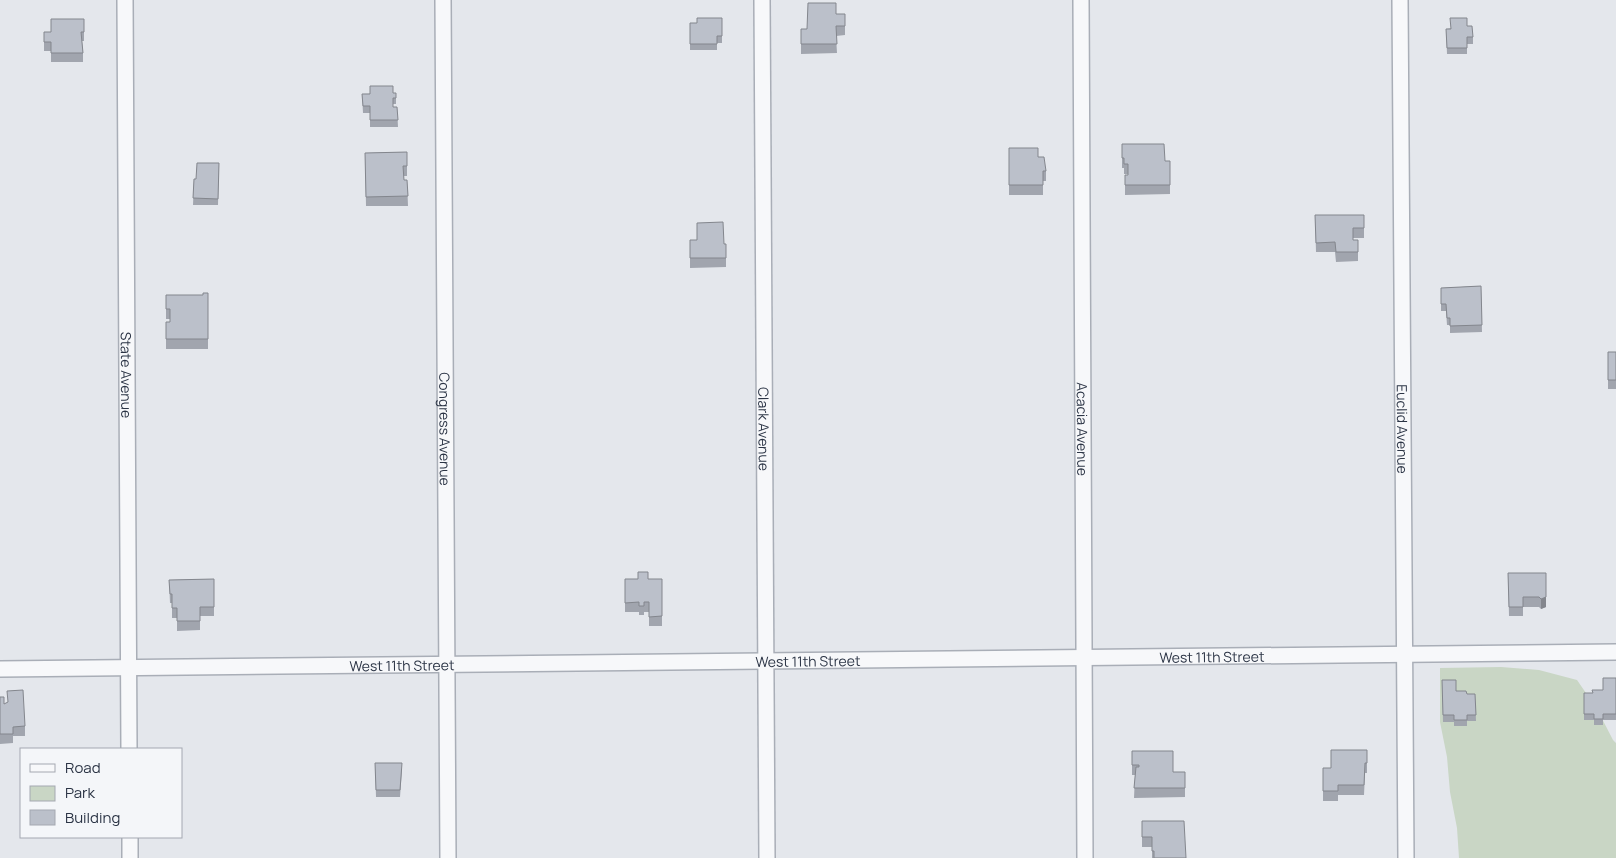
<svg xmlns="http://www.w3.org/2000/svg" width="1616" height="858" font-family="Manrope,sans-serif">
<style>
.green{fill:#c9d6c5}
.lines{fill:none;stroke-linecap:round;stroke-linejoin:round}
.street-casing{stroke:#a9aeb7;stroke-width:18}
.street{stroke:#f7f8fa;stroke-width:15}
.wall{fill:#a1a5ae}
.shaded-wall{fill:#83868d}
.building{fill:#bbc0ca;stroke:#83868d}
.labels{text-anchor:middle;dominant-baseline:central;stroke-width:4;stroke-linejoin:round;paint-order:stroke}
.street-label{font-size:14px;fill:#2b3445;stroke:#f4f6f9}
</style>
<rect width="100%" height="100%" fill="#e4e7ec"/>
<path class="green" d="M 1501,667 L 1539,670 L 1577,680 L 1597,709 L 1613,740 L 1616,743 L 1616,858 L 1459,858 L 1457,828 L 1450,792 L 1447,757 L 1440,722 L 1440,668 Z"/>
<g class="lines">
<defs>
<g id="street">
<path id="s1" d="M 125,0 L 129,749"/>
<path id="s2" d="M 443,0 L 448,858"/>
<path id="s3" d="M 762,0 L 767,858"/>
<path id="s4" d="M 1081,0 L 1085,858"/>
<path id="s5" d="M 1400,0 L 1406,858"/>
<path id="s6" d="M 0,669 L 1616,652"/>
<path d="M 130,837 L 130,858"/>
</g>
</defs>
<use href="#street" class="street-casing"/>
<use href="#street" class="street"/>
</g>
<path class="wall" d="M 836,14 L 845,14 L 845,35 L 836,36 L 837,53 L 801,54 L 801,29 L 807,29 Z
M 722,18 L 722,43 L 717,43 L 717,50 L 690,50 L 690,23 L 697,23 Z
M 84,19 L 84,41 L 82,41 L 83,53 L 83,62 L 51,62 L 51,51 L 44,51 L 44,32 L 51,32 Z
M 1467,26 L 1473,37 L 1473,44 L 1467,44 L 1467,54 L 1447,54 L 1446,29 Z
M 396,93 L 396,104 L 393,104 L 393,107 L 397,107 L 398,127 L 370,127 L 370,113 L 363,113 L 362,94 Z
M 1122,144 L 1165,161 L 1170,161 L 1170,194 L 1125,195 L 1125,175 L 1128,175 L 1128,174 L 1124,174 L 1124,168 L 1122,168 Z
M 1009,148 L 1038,157 L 1046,171 L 1046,181 L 1043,181 L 1043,195 L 1009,195 Z
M 407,152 L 407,176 L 404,176 L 404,180 L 407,180 L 408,206 L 366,206 L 365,153 Z
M 219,163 L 218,205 L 193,205 L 194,179 L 196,179 Z
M 1315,215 L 1364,215 L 1364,238 L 1353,238 L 1353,240 L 1358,240 L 1358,261 L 1336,262 L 1335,252 L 1316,252 Z
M 690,240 L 726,244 L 726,267 L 690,268 Z
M 1481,286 L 1482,332 L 1450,333 L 1450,325 L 1447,325 L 1446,311 L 1441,311 L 1441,288 Z
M 208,293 L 208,349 L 166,349 L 166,322 L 170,322 L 170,319 L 166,319 L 166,295 L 203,295 Z
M 1608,352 L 1616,352 L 1616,389 L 1608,389 Z
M 1508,573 L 1546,573 L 1546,607 L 1541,609 L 1539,607 L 1523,607 L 1523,616 L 1509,616 Z
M 214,579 L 214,616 L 200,616 L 200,630 L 177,631 L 177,618 L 172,618 L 172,603 L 170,603 L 169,580 Z
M 625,579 L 662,579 L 662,626 L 649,626 L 649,612 L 644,612 L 644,615 L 639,615 L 639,612 L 625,612 Z
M 1616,678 L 1616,720 L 1603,720 L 1603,725 L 1594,725 L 1594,720 L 1584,720 L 1584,693 L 1593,693 L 1603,690 Z
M 1442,680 L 1456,691 L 1467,694 L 1475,694 L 1476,721 L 1467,721 L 1467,726 L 1454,726 L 1454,722 L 1443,722 Z
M 0,697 L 4,704 L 25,726 L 25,736 L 13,736 L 13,743 L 0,744 Z
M 1367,750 L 1367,773 L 1365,773 L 1364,795 L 1338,795 L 1338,801 L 1323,801 L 1323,768 L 1331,768 Z
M 1132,751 L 1173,772 L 1185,772 L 1185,797 L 1134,798 L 1135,775 L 1132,775 Z
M 375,763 L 402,769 L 400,797 L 376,797 Z
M 1142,821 L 1186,858 L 1152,858 L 1152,847 L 1142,847 Z"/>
<path class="shaded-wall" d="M 1546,597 L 1546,607 L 1541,609 L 1541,599 Z"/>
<path class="building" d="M 808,3 L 836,3 L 836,14 L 845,14 L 845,26 L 836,26 L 837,44 L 801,44 L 801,29 L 807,29 Z
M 697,18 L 722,18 L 722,36 L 717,36 L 717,44 L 690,44 L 690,23 L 697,23 Z
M 1450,18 L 1467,18 L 1467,26 L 1472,26 L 1473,37 L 1467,37 L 1467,48 L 1447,48 L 1446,29 L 1451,29 Z
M 51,19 L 84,19 L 84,32 L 81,32 L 83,53 L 51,53 L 51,42 L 44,42 L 44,32 L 51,32 Z
M 370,86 L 393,86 L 393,93 L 396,93 L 396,98 L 393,98 L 393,107 L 397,107 L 398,120 L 370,120 L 370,106 L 363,106 L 362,94 L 370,94 Z
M 1122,144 L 1164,144 L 1165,161 L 1170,161 L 1170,185 L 1125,185 L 1125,175 L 1128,175 L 1128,164 L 1124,164 L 1124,158 L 1122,158 Z
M 1009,148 L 1038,148 L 1038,157 L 1044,157 L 1046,171 L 1043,171 L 1043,185 L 1009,185 Z
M 407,152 L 407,166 L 403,166 L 404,180 L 407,180 L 408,196 L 366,197 L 365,153 Z
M 197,163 L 219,163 L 218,199 L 193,198 L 194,179 L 196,179 Z
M 1315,215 L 1364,215 L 1364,228 L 1353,228 L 1353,240 L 1358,240 L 1358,252 L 1336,252 L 1335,242 L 1316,243 Z
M 723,222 L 724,244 L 726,244 L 726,258 L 690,258 L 690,240 L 697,240 L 697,223 Z
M 1481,286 L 1482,325 L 1450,326 L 1450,318 L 1447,318 L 1446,304 L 1441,304 L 1441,288 Z
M 203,293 L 208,293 L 208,339 L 166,339 L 166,322 L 170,322 L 170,309 L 166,309 L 166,295 L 203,295 Z
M 1608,352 L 1616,352 L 1616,380 L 1608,380 Z
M 638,572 L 648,572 L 648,579 L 662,579 L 662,616 L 649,617 L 649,602 L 644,602 L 644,606 L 639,606 L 639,602 L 625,603 L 625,579 L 638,579 Z
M 1508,573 L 1546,573 L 1546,597 L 1541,599 L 1539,597 L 1523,597 L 1523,607 L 1509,607 Z
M 214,579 L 214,607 L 200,607 L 200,621 L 177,621 L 177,608 L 172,608 L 172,594 L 170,594 L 169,580 Z
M 1603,678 L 1616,678 L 1616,714 L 1603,714 L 1603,719 L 1594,719 L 1594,714 L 1584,714 L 1584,693 L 1593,693 L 1592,690 L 1603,690 Z
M 1442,680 L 1456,680 L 1456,691 L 1466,691 L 1467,694 L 1475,694 L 1476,715 L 1467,715 L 1467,720 L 1454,720 L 1454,715 L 1443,715 Z
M 23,690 L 25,726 L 13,727 L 13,734 L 0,734 L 0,697 L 4,697 L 4,704 L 8,702 L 7,691 Z
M 1331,750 L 1367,750 L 1367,763 L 1365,763 L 1364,785 L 1338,785 L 1338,791 L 1323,791 L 1323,768 L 1331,768 Z
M 1132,751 L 1173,751 L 1173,772 L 1185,772 L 1185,788 L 1134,788 L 1136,767 L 1139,767 L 1139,765 L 1132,765 Z
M 375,763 L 402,763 L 400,790 L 376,790 Z
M 1142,821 L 1184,821 L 1186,858 L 1154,858 L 1154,851 L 1152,851 L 1152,837 L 1142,837 Z"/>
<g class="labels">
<g class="street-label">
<text stroke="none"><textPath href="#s1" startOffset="375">State Avenue</textPath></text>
<text stroke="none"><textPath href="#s2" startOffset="429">Congress Avenue</textPath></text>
<text stroke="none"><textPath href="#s3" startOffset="429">Clark Avenue</textPath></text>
<text stroke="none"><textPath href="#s4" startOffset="429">Acacia Avenue</textPath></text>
<text stroke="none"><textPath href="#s5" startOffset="429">Euclid Avenue</textPath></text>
<text stroke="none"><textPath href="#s6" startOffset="1212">West 11th Street</textPath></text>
<text stroke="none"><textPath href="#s6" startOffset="808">West 11th Street</textPath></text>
<text stroke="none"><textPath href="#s6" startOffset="402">West 11th Street</textPath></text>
</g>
</g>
<rect x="20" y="748" width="162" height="90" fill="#f4f6f9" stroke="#a4a8b1"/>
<rect x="30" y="764" width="25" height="8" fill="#f7f8fa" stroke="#a4a8b1"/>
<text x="65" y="773" font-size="15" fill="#2b3445">Road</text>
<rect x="30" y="786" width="25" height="15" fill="#c9d6c5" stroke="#a4a8b1"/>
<text x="65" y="798" font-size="15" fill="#2b3445">Park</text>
<rect x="30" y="810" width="25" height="15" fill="#bbc0ca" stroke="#a4a8b1"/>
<text x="65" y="823" font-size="15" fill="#2b3445">Building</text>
</svg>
